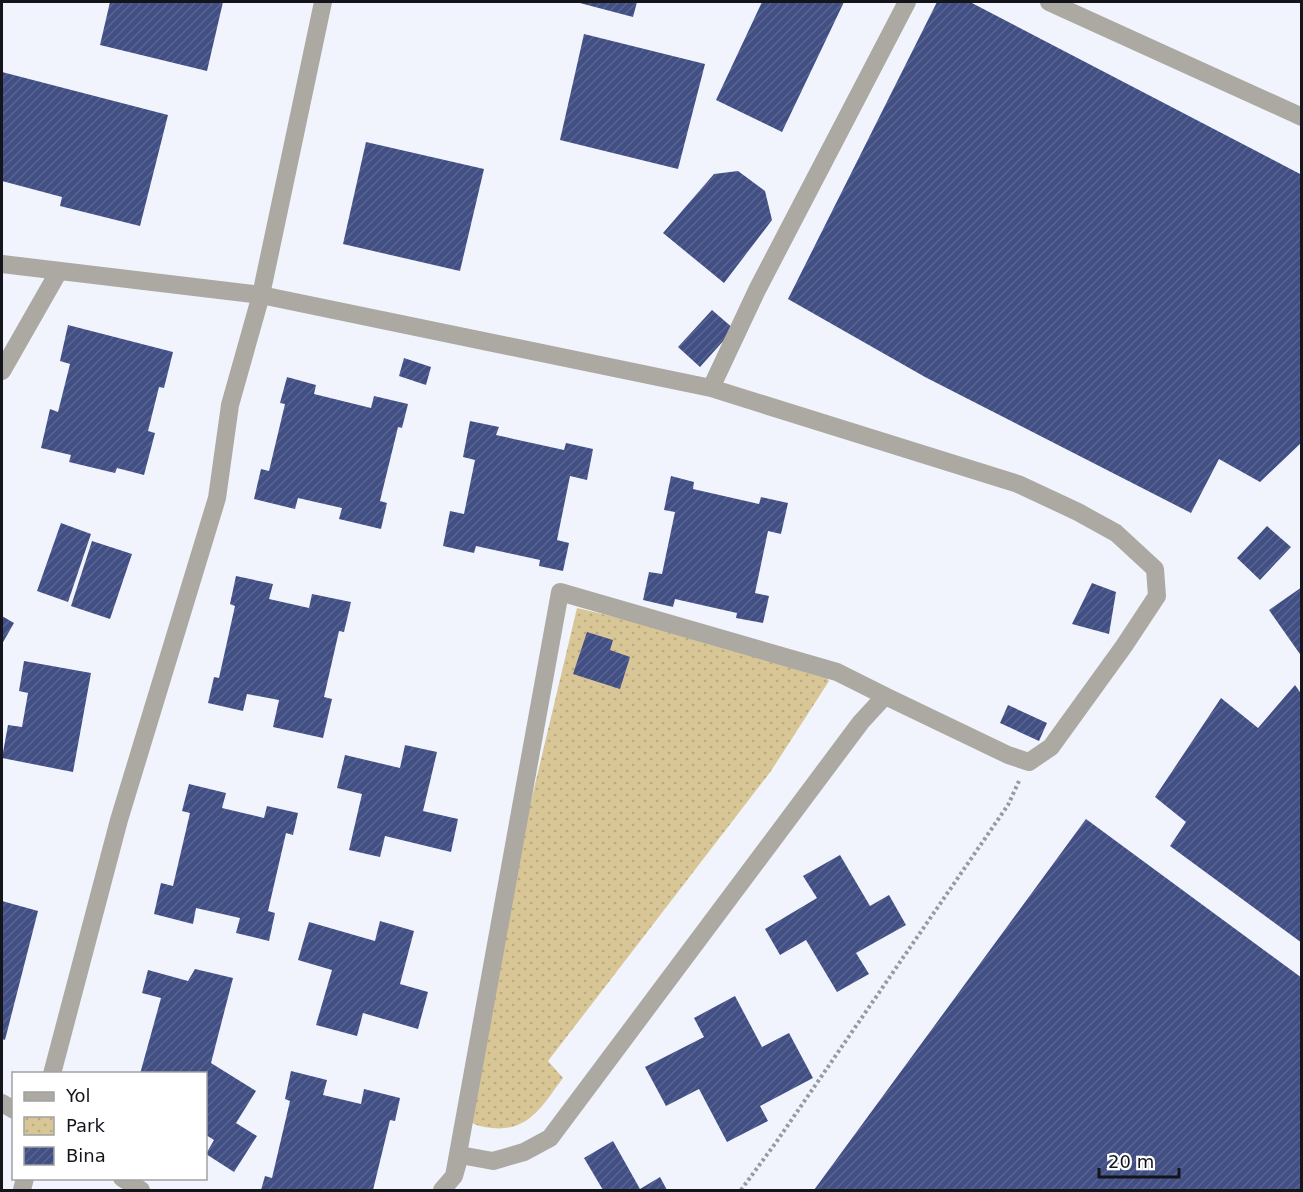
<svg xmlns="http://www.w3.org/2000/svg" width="1303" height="1192" font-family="'DejaVu Sans',sans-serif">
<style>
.park{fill:url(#park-dots)}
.building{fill:url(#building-hatch)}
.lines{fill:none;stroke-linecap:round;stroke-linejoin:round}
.path{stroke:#989aa2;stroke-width:4;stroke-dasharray:3 3;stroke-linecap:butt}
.minor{stroke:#aca9a3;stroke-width:18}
</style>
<defs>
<pattern id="park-dots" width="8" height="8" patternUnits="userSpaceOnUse" patternTransform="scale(1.5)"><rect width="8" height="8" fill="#d8c696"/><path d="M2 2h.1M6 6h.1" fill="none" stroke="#b8a981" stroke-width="1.8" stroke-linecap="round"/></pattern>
<pattern id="building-hatch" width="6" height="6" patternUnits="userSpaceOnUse" patternTransform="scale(1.5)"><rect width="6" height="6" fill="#414f84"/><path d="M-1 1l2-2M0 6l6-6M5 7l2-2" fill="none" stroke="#59648f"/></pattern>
</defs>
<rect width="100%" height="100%" fill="#f1f4fd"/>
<path class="park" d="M 577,608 L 819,665 L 829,681 L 771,771 L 548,1061 L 563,1078 C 543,1104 530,1132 492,1128 C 472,1126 469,1122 458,1108 Z"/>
<path class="building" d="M 110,2 L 223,2 L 207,71 L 100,45 Z
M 576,2 L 637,2 L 633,17 Z
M 762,2 L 844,2 L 782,132 L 716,100 Z
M 937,2 L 970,2 L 1302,175 L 1302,442 L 1260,482 L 1219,459 L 1191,513 L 925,377 L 788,299 Z
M 584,34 L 705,64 L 678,169 L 560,140 Z
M 2,72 L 168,115 L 140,226 L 60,206 L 62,197 L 2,181 Z
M 366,142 L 484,169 L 460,271 L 343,244 Z
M 738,171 L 765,191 L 772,220 L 724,283 L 663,233 L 714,174 Z
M 712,310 L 734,329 L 700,367 L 678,347 Z
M 68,325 L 173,352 L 164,388 L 159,387 L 148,431 L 155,433 L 144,475 L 117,468 L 115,473 L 69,462 L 71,455 L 41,448 L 50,409 L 58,412 L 70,364 L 60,361 Z
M 404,358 L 431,367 L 426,385 L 399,376 Z
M 287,377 L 316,385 L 314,394 L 371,408 L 374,396 L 408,404 L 402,428 L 398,427 L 380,501 L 387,503 L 381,529 L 339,519 L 342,508 L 298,498 L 295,509 L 254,499 L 261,469 L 269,471 L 285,404 L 280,403 Z
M 470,421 L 499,427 L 496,435 L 564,450 L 566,443 L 593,449 L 587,480 L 570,476 L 557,540 L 569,543 L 563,571 L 539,566 L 540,560 L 476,546 L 474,553 L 443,546 L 450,511 L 464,514 L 475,460 L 463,457 Z
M 671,476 L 694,482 L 693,489 L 759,504 L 761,497 L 788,503 L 781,534 L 768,531 L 755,593 L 769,596 L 763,623 L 736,618 L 737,613 L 675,599 L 673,607 L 643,600 L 649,572 L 662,574 L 675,512 L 664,510 Z
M 61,523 L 91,534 L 68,602 L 37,591 Z
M 1267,526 L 1291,547 L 1260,580 L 1237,558 Z
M 92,541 L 132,554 L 110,619 L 71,606 Z
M 236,576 L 273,584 L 269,599 L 309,608 L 312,594 L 351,602 L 344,632 L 339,631 L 324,697 L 332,699 L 323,738 L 273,727 L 279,700 L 247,694 L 243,711 L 208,703 L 214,677 L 219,678 L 235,606 L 230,604 Z
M 1092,583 L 1116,592 L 1109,634 L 1072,624 Z
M 1302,587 L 1302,657 L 1269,610 Z
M 2,616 L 14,623 L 2,644 Z
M 587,632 L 613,640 L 610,650 L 630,657 L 620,689 L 573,674 Z
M 24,661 L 91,673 L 73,772 L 2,758 L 8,725 L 22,727 L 28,693 L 19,691 Z
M 1295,685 L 1302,695 L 1302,943 L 1170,846 L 1186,822 L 1155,797 L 1221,698 L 1258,728 Z
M 1008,705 L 1047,723 L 1039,741 L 1000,723 Z
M 405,745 L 437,752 L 423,811 L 458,819 L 451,852 L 385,836 L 380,857 L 349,850 L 362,794 L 337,788 L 345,755 L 400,768 Z
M 189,784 L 226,793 L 222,808 L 264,818 L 267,806 L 298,813 L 293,835 L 286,833 L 268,911 L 275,913 L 269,941 L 236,933 L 240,918 L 196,908 L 193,924 L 154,914 L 161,883 L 173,886 L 190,813 L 182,811 Z
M 1086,819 L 1302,978 L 1302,1190 L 814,1190 Z
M 840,855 L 870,906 L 889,895 L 906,925 L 856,953 L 869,974 L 837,992 L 806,940 L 780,955 L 765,929 L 817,898 L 803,876 Z
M 2,901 L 38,911 L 5,1040 L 2,1039 Z
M 380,921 L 414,931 L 400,984 L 428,992 L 418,1029 L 363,1013 L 357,1036 L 316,1025 L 332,970 L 298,960 L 309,922 L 375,941 Z
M 195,969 L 233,978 L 211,1063 L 256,1091 L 236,1123 L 257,1136 L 234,1172 L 206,1154 L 214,1140 L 206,1135 L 206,1074 L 140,1074 L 161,998 L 142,993 L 148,970 L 188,981 Z
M 735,996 L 762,1047 L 789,1033 L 813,1078 L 760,1106 L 768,1121 L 727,1142 L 699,1089 L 666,1106 L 645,1067 L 704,1037 L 694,1018 Z
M 291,1071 L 327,1080 L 323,1095 L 361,1104 L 364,1089 L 400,1098 L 395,1121 L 390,1120 L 373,1190 L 261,1190 L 265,1176 L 272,1178 L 290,1101 L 285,1099 Z
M 613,1141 L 640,1189 L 660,1177 L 667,1190 L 603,1190 L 584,1158 Z"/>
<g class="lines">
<path class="path" d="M 741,1190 L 777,1141 L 1008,805 L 1019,781"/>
<path class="minor" d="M 1049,2 L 1302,117
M 2,264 L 261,295 L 711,388 L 757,290 L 907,2
M 2,371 L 59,271
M 52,1074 L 119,820 L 217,498 L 230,405 L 261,295 L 323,2
M 2,1103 L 14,1110
M 454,1176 L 460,1155 L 493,1161 L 524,1152 L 550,1138 L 861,722 L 885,696 L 1008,755 L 1029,762 L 1051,747 L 1124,646 L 1157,596 L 1155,569 L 1116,533 L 1078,512 L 1018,484 L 711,388
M 122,1178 L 141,1190
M 22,1190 L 25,1178
M 442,1190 L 454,1176 L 560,592 L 837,672 L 885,696"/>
</g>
<rect width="1303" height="1192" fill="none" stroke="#14151b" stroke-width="6"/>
<rect x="12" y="1072" width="195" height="108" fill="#ffffff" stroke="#a1a1a4" stroke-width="1.5"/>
<rect x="24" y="1092" width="30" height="9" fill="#aca9a3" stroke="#a1a1a4" stroke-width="1.5"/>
<text x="66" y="1102" font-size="18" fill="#14151b">Yol</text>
<rect x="24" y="1117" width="30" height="18" fill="url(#park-dots)" stroke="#a1a1a4" stroke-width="1.5"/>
<text x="66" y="1132" font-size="18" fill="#14151b">Park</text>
<rect x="24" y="1147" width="30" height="18" fill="url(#building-hatch)" stroke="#a1a1a4" stroke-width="1.5"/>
<text x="66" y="1162" font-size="18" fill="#14151b">Bina</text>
<path d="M1099 1168v9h80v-9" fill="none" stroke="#14151b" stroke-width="3"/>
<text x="1108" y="1168" font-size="18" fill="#14151b" stroke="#ffffff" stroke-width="4.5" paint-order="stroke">20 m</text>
</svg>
